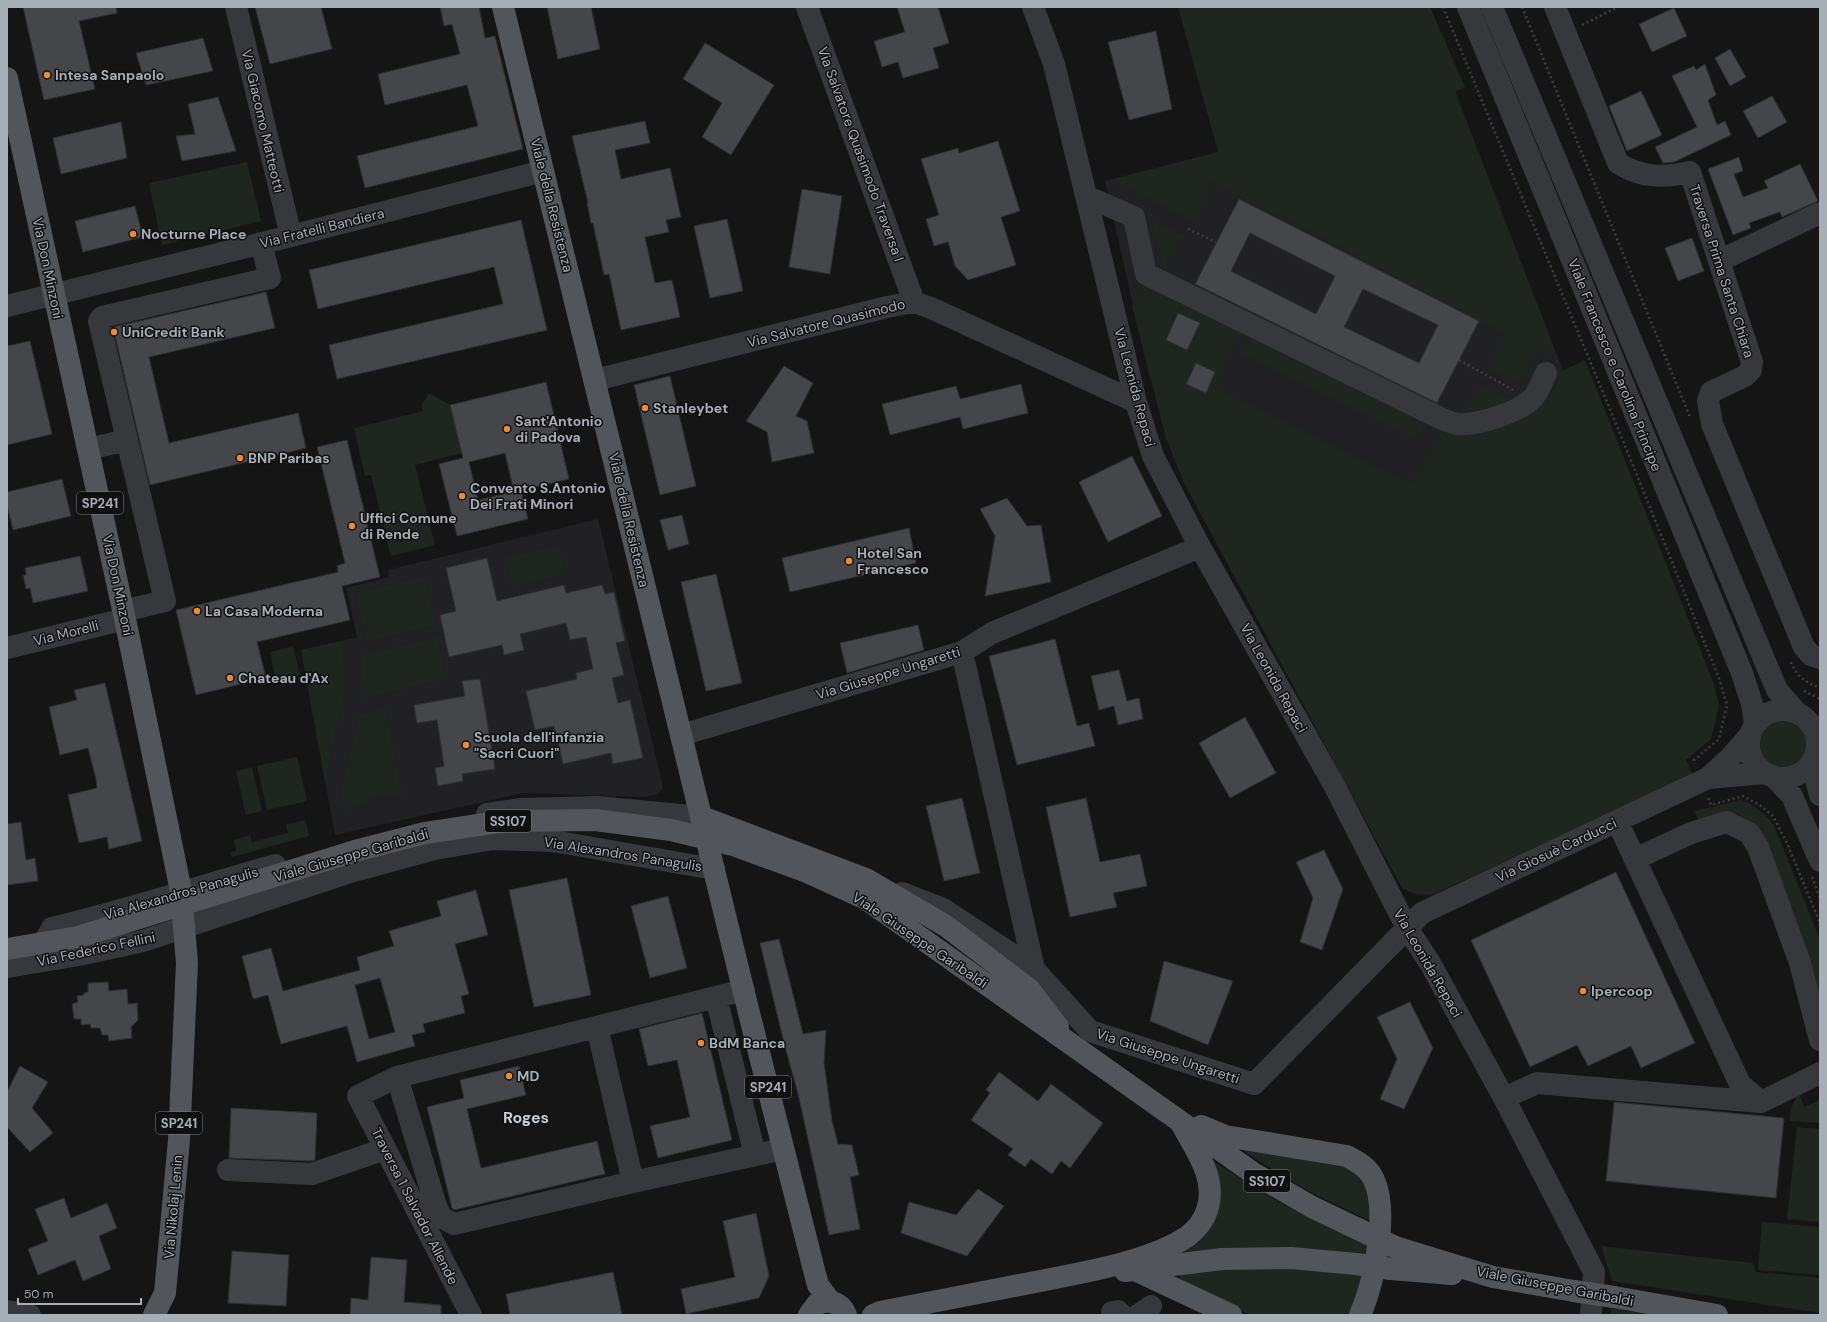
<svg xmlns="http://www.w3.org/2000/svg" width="1827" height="1322" font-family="'DM Sans',sans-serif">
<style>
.built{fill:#212123}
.green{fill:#1f261f}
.building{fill:#444649;stroke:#2f2f32;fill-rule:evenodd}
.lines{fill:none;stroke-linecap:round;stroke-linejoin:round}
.path{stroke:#3c3f42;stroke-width:2.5;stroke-dasharray:2 3;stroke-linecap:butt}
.minor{stroke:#36383b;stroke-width:22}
.major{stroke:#52555a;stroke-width:22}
.major-bridge{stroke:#52555a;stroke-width:22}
.poi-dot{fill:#ec8b36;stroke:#101011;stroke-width:1.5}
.labels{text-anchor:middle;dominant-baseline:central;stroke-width:3;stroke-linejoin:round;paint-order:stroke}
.shield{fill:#101011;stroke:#7a7f84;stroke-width:1}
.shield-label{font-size:13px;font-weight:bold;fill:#a7afb6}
.poi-label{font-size:14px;font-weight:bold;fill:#a7afb6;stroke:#101011;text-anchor:start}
.street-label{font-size:14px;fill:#a7afb6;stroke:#101011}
.quarter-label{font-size:16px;font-weight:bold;fill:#c8cdd2;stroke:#101011}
</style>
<rect width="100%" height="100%" fill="#151516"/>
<path class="built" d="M 1455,91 L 1578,409 L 1354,520 L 1149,376 L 1105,181 Z
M 598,519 L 661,778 L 663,788 L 658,794 L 644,797 L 523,793 L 335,835 L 301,650 L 357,637 L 346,588 L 389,577 L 388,570 Z"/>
<path class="green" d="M 1178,7 L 1430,7 L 1465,87 L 1455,92 L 1556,354 L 1538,352 L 1521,383 L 1489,369 L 1507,334 L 1213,181 L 1192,222 L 1114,179 L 1218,152 Z
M 247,162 L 261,221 L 162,245 L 149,183 Z
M 1156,222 L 1183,236 L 1165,272 L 1152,223 Z
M 1145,283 L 1243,328 L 1214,388 L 1412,484 L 1443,426 L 1520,416 L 1556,387 L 1563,371 L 1585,360 L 1714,684 L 1719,705 L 1711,739 L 1686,760 L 1693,775 L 1434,894 C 1422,897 1413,894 1402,888 L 1183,481 L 1166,438 L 1132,306 Z
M 1254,334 L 1428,418 L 1417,439 L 1243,355 Z
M 1480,385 L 1512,400 L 1465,418 Z
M 429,393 L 450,405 L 462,453 L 415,465 L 435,545 L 391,556 L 371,475 L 365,476 L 354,428 L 423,411 L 421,406 Z
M 559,546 L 565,574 L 512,586 L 506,558 Z
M 424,577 L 435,625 L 367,641 L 356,593 Z
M 438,637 L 443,663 L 440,680 L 363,698 L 362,655 Z
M 343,641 L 344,690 L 325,781 L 301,650 Z
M 293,646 L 300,675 L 276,681 L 270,652 Z
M 385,709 L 402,794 L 390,797 L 383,794 L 344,810 L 342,790 L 359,715 Z
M1760 745a25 25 0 1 1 50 0a25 25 0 1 1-50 0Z
M 297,757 L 307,801 L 267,810 L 257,766 Z
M 252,767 L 262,811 L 246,815 L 236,771 Z
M 1741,800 C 1754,804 1765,814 1774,825 L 1820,940 L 1820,1013 L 1756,827 L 1738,814 L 1699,821 L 1694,811 Z
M 305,820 L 309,836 L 232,857 L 230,853 L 236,851 L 234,840 L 250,835 L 252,842 L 288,833 L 286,825 Z
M 1799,1093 L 1804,1107 L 1820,1100 L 1820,1123 L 1789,1121 L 1792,1106 Z
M 1797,1127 L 1820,1129 L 1820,1222 L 1787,1219 Z
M 1235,1146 L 1340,1161 L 1364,1174 L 1371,1221 L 1308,1191 Z
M 1214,1162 L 1279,1202 L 1332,1229 L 1394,1256 L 1393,1260 L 1177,1253 L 1188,1243 Z
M 1762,1222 L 1820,1227 L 1820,1275 L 1758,1270 Z
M 1601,1246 L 1753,1263 L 1756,1272 L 1820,1278 L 1820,1313 L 1612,1281 Z
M 1246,1266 L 1364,1273 L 1351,1315 L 1250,1315 L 1179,1282 L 1181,1269 Z
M 1611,1308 L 1654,1315 L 1610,1315 Z"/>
<path class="building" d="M 23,7 L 116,7 L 117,13 L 79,21 L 95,89 L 44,100 Z
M 255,7 L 321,7 L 332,49 L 270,64 Z
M 440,7 L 479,7 L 485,38 L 495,36 L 523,149 L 365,188 L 357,156 L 478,126 L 467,85 L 385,105 L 378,74 L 460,54 L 452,24 L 444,26 Z
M 547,7 L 591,7 L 600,49 L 558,59 Z
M 897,7 L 938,7 L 949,43 L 933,48 L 939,68 L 903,78 L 898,62 L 882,67 L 874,41 L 905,32 Z
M 1674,8 L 1687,36 L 1652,52 L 1639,24 Z
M 1156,31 L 1172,109 L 1129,120 L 1108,42 Z
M 203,38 L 213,71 L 146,85 L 136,53 Z
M 705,43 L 774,85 L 731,155 L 702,137 L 722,103 L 683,79 Z
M 1730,49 L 1746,77 L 1730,86 L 1715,58 Z
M 1705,64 L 1716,95 L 1708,100 L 1717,125 L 1725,121 L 1731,135 L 1674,162 L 1663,163 L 1655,147 L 1697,127 L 1672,76 L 1694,66 L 1696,70 Z
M 1641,91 L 1662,135 L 1627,151 L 1609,106 Z
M 1772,96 L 1787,122 L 1758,138 L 1743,111 Z
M 218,97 L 236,151 L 182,161 L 176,136 L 195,134 L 188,104 Z
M 645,121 L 650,143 L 615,150 L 621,179 L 670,168 L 681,217 L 666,220 L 669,232 L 645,237 L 655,283 L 672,280 L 680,317 L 621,330 L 609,274 L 604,275 L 593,223 L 591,223 L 587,203 L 588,203 L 572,136 Z
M 121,122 L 127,158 L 61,174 L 53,138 Z
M 998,141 L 1020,211 L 1001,217 L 1016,265 L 968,280 L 955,266 L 948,242 L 934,246 L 926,219 L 939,215 L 921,159 L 958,148 L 959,153 Z
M 1739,157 L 1743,171 L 1734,174 L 1743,197 L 1768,188 L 1764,181 L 1800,164 L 1818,201 L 1782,217 L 1780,212 L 1749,223 L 1751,228 L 1733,235 L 1708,169 Z
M 802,189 L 842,196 L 830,274 L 789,267 Z
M 1239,199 L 1479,321 L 1437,403 L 1195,284 ZM 1250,233 L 1335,276 L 1316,314 L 1231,271 ZM 1363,289 L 1438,325 L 1419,363 L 1344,327 Z
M 135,206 L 143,237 L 83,252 L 75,221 Z
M 727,219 L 743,291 L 710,298 L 694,226 Z
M 521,220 L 547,330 L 337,379 L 329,345 L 503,304 L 494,267 L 318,309 L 309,270 Z
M 1692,238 L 1704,271 L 1678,281 L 1665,248 Z
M 266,292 L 275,328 L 149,357 L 169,443 L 298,413 L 306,448 L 150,485 L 113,327 Z
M 1178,313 L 1200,323 L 1187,350 L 1166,340 Z
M 30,341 L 52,434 L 7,445 L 7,346 Z
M 1196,363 L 1215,372 L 1206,393 L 1186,384 Z
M 784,366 L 813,383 L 796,416 L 807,421 L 814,453 L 772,462 L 767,432 L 746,421 Z
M 670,376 L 696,486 L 660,495 L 634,385 Z
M 546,382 L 569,479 L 514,492 L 505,453 L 469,462 L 478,500 L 521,490 L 528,519 L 457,536 L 439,464 L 463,458 L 450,405 Z
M 1021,384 L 1028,413 L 963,429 L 960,417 L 890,435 L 882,404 L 956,386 L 960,399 Z
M 347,440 L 380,577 L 342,586 L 350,620 L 257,642 L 266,678 L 196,695 L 176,610 L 338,572 L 337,566 L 345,563 L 317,447 Z
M 1132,456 L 1162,516 L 1108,542 L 1079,482 Z
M 62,479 L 71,516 L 13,530 L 7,505 L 7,492 Z
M 1007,498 L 1027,526 L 1041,525 L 1051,582 L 985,596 L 995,536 L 980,509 Z
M 682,515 L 689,544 L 668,550 L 660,520 Z
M 909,528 L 916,563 L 790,592 L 782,558 Z
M 80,556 L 88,591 L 33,603 L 30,588 L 26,589 L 23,575 L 26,575 L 25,568 Z
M 487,558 L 497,601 L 564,585 L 566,593 L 602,585 L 605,594 L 614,592 L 625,641 L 616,643 L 624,675 L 612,678 L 618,703 L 630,700 L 643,758 L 613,764 L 611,753 L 563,764 L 554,726 L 535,730 L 526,691 L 577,679 L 576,673 L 593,669 L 586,637 L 570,640 L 566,623 L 520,634 L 524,650 L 504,655 L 502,645 L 449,657 L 440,615 L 456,611 L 446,568 Z
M 716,574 L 742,683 L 706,691 L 681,582 Z
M 918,625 L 924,650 L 847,673 L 840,643 Z
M 1055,639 L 1077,726 L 1089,723 L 1095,746 L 1017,765 L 989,656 Z
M 1119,670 L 1127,701 L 1139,698 L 1143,719 L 1118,725 L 1114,706 L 1099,710 L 1091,676 Z
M 480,679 L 495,769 L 462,774 L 463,781 L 438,786 L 435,768 L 444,766 L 437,720 L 417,723 L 414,705 L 465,696 L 462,681 Z
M 105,683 L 142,841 L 109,849 L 107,837 L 79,843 L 68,795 L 97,788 L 96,779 L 88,748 L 60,755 L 49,707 L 77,700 L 74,690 Z
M 1245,717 L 1276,773 L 1230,798 L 1199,743 Z
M 962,798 L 980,873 L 944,881 L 926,806 Z
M 1086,798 L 1100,862 L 1140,854 L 1147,886 L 1113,893 L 1117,907 L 1070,917 L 1046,807 Z
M 21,822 L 26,860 L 35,858 L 38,881 L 7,885 L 7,824 Z
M 1324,850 L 1343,889 L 1322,950 L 1300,942 L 1313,898 L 1296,862 Z
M 1616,872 L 1695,1043 L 1641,1068 L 1631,1046 L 1588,1066 L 1577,1045 L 1530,1067 L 1471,940 Z
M 567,878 L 591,995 L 534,1007 L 509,890 Z
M 476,890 L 488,935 L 455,944 L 469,994 L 461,996 L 465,1013 L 423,1024 L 425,1032 L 412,1035 L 415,1046 L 357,1062 L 347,1026 L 281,1044 L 268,995 L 253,999 L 242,956 L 271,948 L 283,991 L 360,970 L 357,957 L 394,946 L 389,931 L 441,916 L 437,901 ZM 380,978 L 395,1032 L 369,1039 L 355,985 Z
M 668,896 L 687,968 L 650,978 L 631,906 Z
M 779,939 L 803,1034 L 826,1030 L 824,1063 L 832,1121 L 838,1144 L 852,1145 L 859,1175 L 850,1177 L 860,1229 L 829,1235 L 799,1098 L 783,1039 L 760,943 Z
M 1164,961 L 1233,981 L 1208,1045 L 1150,1021 Z
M 108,982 L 109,991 L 127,989 L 128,1004 L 137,1003 L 138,1020 L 131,1027 L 132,1038 L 109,1041 L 108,1035 L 102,1035 L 100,1028 L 91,1028 L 90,1024 L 81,1025 L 81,1019 L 74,1019 L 72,1004 L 78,1002 L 77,996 L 84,995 L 84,993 L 88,992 L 88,983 Z
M 1410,1002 L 1433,1048 L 1404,1109 L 1380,1099 L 1397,1059 L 1377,1017 Z
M 702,1013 L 732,1140 L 658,1158 L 650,1126 L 690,1117 L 677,1060 L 648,1066 L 639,1029 Z
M 20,1066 L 48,1082 L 32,1108 L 53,1133 L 30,1152 L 7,1127 L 7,1092 Z
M 519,1066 L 526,1095 L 467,1109 L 481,1168 L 597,1141 L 605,1174 L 454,1210 L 452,1208 L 427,1107 L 464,1098 L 460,1080 Z
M 999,1072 L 1038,1101 L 1051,1084 L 1103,1123 L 1070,1168 L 1061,1161 L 1052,1174 L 1031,1159 L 1025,1167 L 1008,1155 L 1013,1149 L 971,1120 L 990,1093 L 986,1090 Z
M 1614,1102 L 1784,1118 L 1776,1198 L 1606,1181 Z
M 231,1108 L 317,1113 L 315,1160 L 310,1161 L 229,1158 Z
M 978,1189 L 1004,1206 L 967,1256 L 901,1233 L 909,1202 L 956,1215 Z
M 64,1198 L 71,1218 L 107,1203 L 117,1228 L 99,1236 L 111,1269 L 83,1281 L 75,1260 L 38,1275 L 28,1249 L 48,1241 L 35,1209 Z
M 756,1213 L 769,1276 L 759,1298 L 686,1314 L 681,1289 L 735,1277 L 723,1221 Z
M 232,1251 L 289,1255 L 286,1306 L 228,1303 Z
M 371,1257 L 407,1260 L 404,1302 L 441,1305 L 441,1315 L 350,1315 L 351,1298 L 368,1300 Z
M 613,1272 L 622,1315 L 510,1315 L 506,1294 Z"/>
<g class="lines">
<path class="path" d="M 1443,7 L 1624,443 L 1720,681 L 1727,705 L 1719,739 L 1694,760 L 1695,764
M 1522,7 L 1690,417
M 1582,25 L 1618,7
M 1188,229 L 1216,242
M 1459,360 L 1513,390
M 1791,662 C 1797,677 1805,682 1820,688
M 1804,691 L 1820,699
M 1708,798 L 1711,805 L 1743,796 L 1761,806 L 1773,816 L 1787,843 L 1820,923
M 1812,877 L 1820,898"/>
<path class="minor" d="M 236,7 L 291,236
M 807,7 L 914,302
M 1033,7 L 1054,64 L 1136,402 L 1153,456 L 1200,547 L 1334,785 L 1407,928 L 1430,963 L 1504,1098 L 1594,1272 L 1591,1315
M 1468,7 L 1742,673 L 1752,704 L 1755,724
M 1492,7 L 1777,690 L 1797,713
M 1555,7 L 1618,163 C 1641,178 1664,178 1690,172 L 1752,362 L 1751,370 L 1745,376 L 1711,392 L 1708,401 L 1712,424 L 1804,647 L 1811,655 L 1820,658
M 1086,196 L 1134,217 L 1146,274 L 1440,418 C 1445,420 1452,423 1457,424 C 1477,426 1519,412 1533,398 C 1539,391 1542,381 1546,373
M 1719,261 L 1820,213
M 7,306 L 291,236 L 543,171
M 595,380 L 887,307 L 914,302 L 931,308 L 1136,402
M 88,449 L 127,440
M 123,611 L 165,601 L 99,321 L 102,317 L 270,278 L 261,243
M 7,648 L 125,619
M 962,652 L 1034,969
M1749 744a34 34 0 1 1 68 0a34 34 0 1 1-68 0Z
M 681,735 L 962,652 L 992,633 L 1200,547
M 1812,763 L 1820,795
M 1774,777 L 1792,796 L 1820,861
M 1708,778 L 1730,758 L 1750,735
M 487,814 L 521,809 L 597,807 L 702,817
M 1617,821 L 1740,1084 L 1761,1102 L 1820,1073
M 1635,859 L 1691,833 L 1727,822 L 1749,833 L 1758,847 L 1800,963 L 1820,1040
M 902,893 L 943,909 L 1034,969 L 1090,1031 L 1254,1084 L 1422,913 L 1708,778 L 1765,773
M 36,956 L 52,928 C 127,910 201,886 275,865
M 7,967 L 79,955 L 143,941 L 347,873 L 435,849 L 493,839 L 553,841 L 714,869
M 716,997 L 755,1155
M 597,1027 L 633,1182
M 397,1077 L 435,1203 L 441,1217 L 454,1224 L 633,1182 L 783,1149
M 1504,1098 L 1537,1083 L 1761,1102
M 228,1170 L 312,1174 L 385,1149
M 7,1311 L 30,1315
M 1112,1312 L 1118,1311 L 1122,1315
M 471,1315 L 358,1096 L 397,1077 L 744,990
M 1138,1315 L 1151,1306"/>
<path class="major" d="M 503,7 L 747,1005 L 815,1274 L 818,1285 L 830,1301
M 7,78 L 125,619 L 181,891 L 187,963 L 179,1140 L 165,1293 L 154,1315
M 702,817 L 866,879 L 946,926 L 1029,989 L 1058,1027
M 986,984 L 1253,1173 L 1312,1207 L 1358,1229
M 1201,1126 L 1225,1136 L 1347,1156 C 1358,1162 1369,1168 1374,1180 C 1389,1213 1374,1283 1360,1315
M 1395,1247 L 1493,1277 L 1574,1291
M 1391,1269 L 1452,1274
M 1125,1271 L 1222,1259 L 1291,1258 L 1356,1264
M 1137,1271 L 1231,1315
M 1614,1297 L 1717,1315
M 809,1315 L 817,1304 C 829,1299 841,1302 846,1315
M 873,1315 L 880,1312 C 932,1302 983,1292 1035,1282 C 1080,1273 1150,1262 1188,1236 C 1196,1230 1204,1220 1207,1210 C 1218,1179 1195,1149 1181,1123"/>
<path class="major-bridge" d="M 7,949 L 78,937 L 355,851 L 425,833 L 505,821 L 595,820 L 671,830 L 733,845 L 807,872 L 866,899 L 986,984
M 1358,1229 L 1395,1247
M 1356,1264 L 1391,1269
M 1574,1291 L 1614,1297"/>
</g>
<g class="poi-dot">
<circle cx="47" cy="75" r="4"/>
<circle cx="133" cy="234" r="4"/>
<circle cx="114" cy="332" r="4"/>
<circle cx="645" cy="408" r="4"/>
<circle cx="507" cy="429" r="4"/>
<circle cx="240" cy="458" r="4"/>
<circle cx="462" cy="496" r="4"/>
<circle cx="352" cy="526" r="4"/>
<circle cx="849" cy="561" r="4"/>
<circle cx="197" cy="611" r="4"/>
<circle cx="230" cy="678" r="4"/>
<circle cx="466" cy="745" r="4"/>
<circle cx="1583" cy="991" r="4"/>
<circle cx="701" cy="1043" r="4"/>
<circle cx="509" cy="1076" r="4"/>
</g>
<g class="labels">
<g class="shield">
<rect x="77" y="492" width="46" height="22" rx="3"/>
<rect x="485" y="810" width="46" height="22" rx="3"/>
<rect x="745" y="1076" width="46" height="22" rx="3"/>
<rect x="156" y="1112" width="46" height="22" rx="3"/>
<rect x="1244" y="1170" width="46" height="22" rx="3"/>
</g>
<g class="shield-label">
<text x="100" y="503">SP241</text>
<text x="508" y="821">SS107</text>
<text x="768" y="1087">SP241</text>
<text x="179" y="1123">SP241</text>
<text x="1267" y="1181">SS107</text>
</g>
<g class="poi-label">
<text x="55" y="75">Intesa Sanpaolo</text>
<text x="141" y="234">Nocturne Place</text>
<text x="122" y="332">UniCredit Bank</text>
<text x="653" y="408">Stanleybet</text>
<text x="515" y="421">Sant'Antonio<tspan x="515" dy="16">di Padova</tspan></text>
<text x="248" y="458">BNP Paribas</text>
<text x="470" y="488">Convento S.Antonio<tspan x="470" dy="16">Dei Frati Minori</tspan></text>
<text x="360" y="518">Uffici Comune<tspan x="360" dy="16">di Rende</tspan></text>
<text x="857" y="553">Hotel San<tspan x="857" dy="16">Francesco</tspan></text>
<text x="205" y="611">La Casa Moderna</text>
<text x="238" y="678">Chateau d'Ax</text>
<text x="474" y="737">Scuola dell'infanzia<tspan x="474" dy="16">"Sacri Cuori"</tspan></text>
<text x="1591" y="991">Ipercoop</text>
<text x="709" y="1043">BdM Banca</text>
<text x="517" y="1076">MD</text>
</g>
<g class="street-label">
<text transform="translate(263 121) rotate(77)">Via Giacomo Matteotti</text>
<text transform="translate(861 154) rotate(70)">Via Salvatore Quasimodo Traversa I</text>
<text transform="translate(552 205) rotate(76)">Viale della Resistenza</text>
<text transform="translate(322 228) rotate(-14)">Via Fratelli Bandiera</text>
<text transform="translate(48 268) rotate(78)">Via Don Minzoni</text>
<text transform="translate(1722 271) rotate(72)">Traversa Prima Santa Chiara</text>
<text transform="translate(826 323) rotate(-14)">Via Salvatore Quasimodo</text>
<text transform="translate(1615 365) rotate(68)">Viale Francesco e Carolina Principe</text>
<text transform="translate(1135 387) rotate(75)">Via Leonida Repaci</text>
<text transform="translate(629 520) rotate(77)">Viale della Resistenza</text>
<text transform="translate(118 585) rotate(78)">Via Don Minzoni</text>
<text transform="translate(66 633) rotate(-14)">Via Morelli</text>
<text transform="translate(888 673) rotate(-17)">Via Giuseppe Ungaretti</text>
<text transform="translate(1274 678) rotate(61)">Via Leonida Repaci</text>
<text transform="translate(1556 850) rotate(-25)">Via Giosuè Carducci</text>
<text transform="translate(623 854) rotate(9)">Via Alexandros Panagulis</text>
<text transform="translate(351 855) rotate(-16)">Viale Giuseppe Garibaldi</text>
<text transform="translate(181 893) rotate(-16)">Via Alexandros Panagulis</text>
<text transform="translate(920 940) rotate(34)">Viale Giuseppe Garibaldi</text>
<text transform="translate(96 949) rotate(-12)">Via Federico Fellini</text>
<text transform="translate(1428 963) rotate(60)">Via Leonida Repaci</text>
<text transform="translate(1168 1056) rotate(18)">Via Giuseppe Ungaretti</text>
<text transform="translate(415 1206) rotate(63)">Traversa 1 Salvador Allende</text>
<text transform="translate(173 1207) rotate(-85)">Via Nikolaj Lenin</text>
<text transform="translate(1555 1286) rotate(11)">Viale Giuseppe Garibaldi</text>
</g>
<g class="quarter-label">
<text x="526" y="1117">Roges</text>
</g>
</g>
<rect width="1827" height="1322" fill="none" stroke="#a7afb6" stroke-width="16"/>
<path d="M18 1298v6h123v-6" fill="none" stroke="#a7afb6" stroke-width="2"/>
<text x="24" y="1298" font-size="12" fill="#a7afb6" stroke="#101011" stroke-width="3" paint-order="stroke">50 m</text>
</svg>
